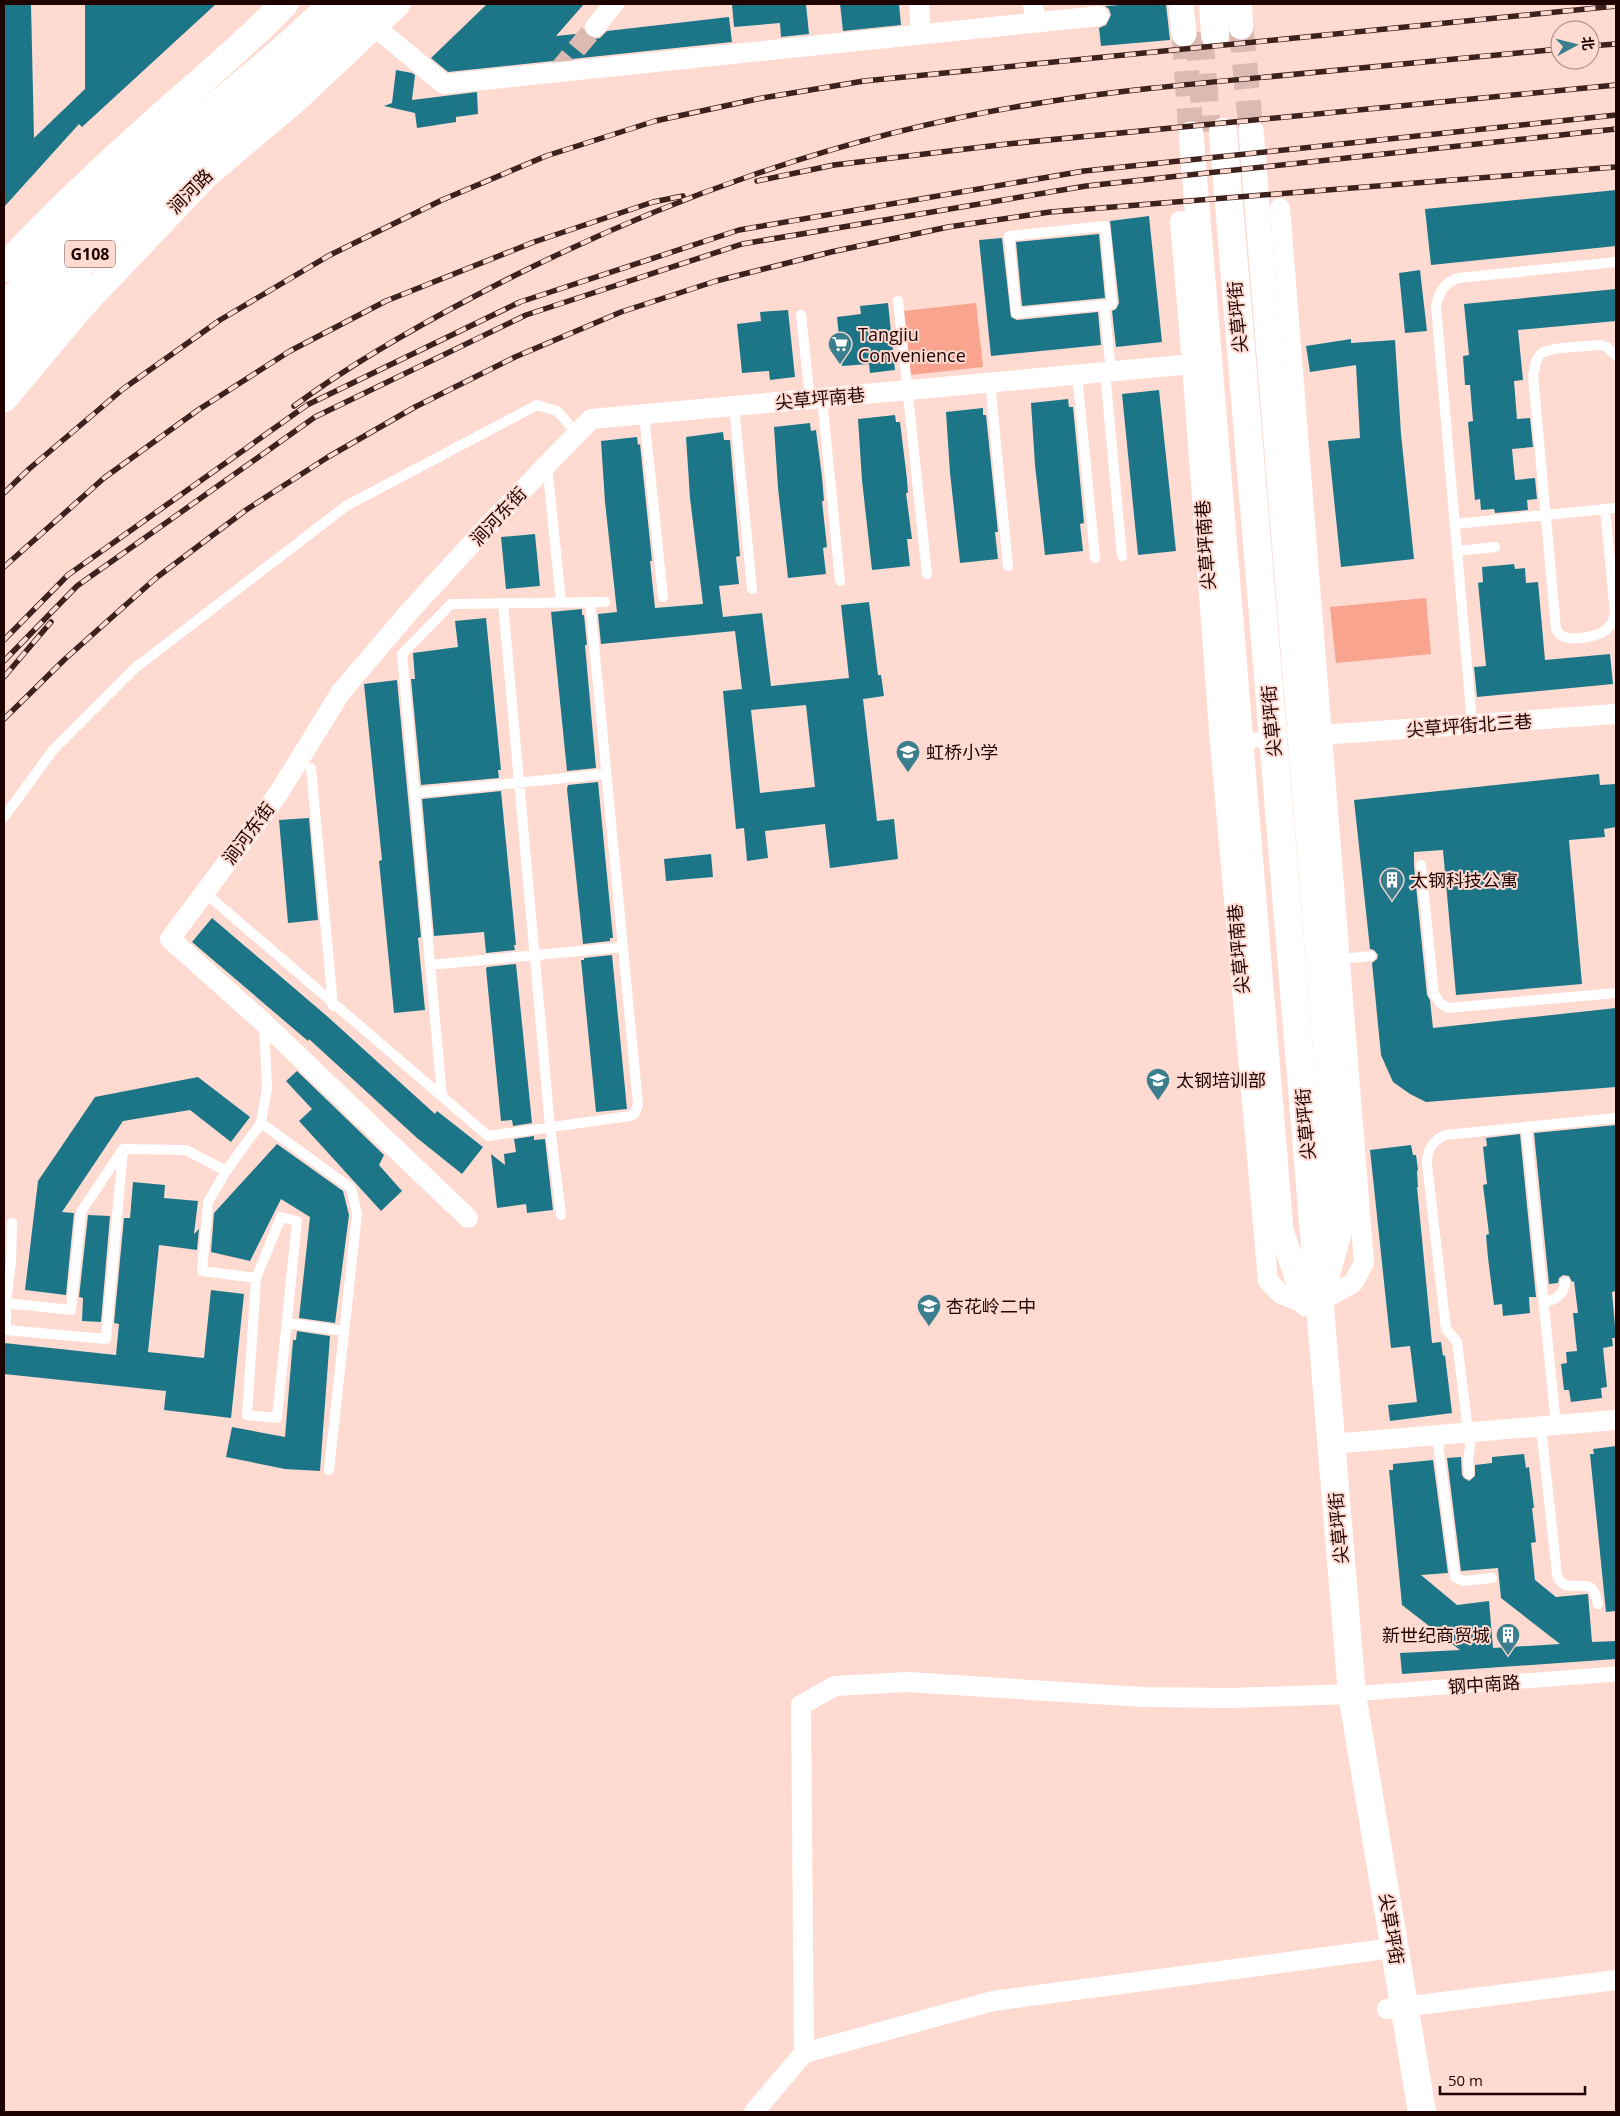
<svg xmlns="http://www.w3.org/2000/svg" width="1620" height="2116" font-family="'Open Sans','Noto Sans SC',sans-serif">
<style>
.green{fill:#f9a48f}
.building{fill:#1d7688;fill-rule:evenodd}
.lines{fill:none;stroke-linecap:round;stroke-linejoin:round}
.minor-tunnel{stroke:#dcbab2;stroke-width:20;stroke-dasharray:20 10;stroke-linecap:butt}
.tertiary-tunnel{stroke:#dcbab2;stroke-width:25;stroke-dasharray:25 12;stroke-linecap:butt}
.secondary-tunnel{stroke:#dcbab2;stroke-width:28;stroke-dasharray:28 14;stroke-linecap:butt}
.service{stroke:#fff;stroke-width:10}
.pedestrian{stroke:#fff;stroke-width:15}
.minor{stroke:#fff;stroke-width:20}
.tertiary{stroke:#fff;stroke-width:25}
.secondary{stroke:#fff;stroke-width:28}
.primary{stroke:#fff;stroke-width:28}
.rail-casing{stroke:#3d211d;stroke-width:5.5}
.rail{stroke:#fedad1;stroke-width:4;stroke-dasharray:11;stroke-linecap:butt}
.labels{text-anchor:middle;dominant-baseline:central;stroke-width:4;stroke-linejoin:round;paint-order:stroke}
.shield{fill:#fedad1;stroke:#61443f;stroke-width:1}
.shield-label{font-size:16px;font-weight:bold;fill:#1e0300}
.street-label{font-size:18px;fill:#1e0300;stroke:#fedad1}
.poi-label{font-size:18px;fill:#1e0300;stroke:#fedad1;text-anchor:start}
</style>
<rect width="100%" height="100%" fill="#fedad1"/>
<path class="green" d="M 976,303 L 983,367 L 910,375 L 903,311 Z
M 1426,598 L 1431,654 L 1336,663 L 1330,607 Z"/>
<path class="building" d="M 4,4 L 31,4 L 34,138 L 85,89 L 85,4 L 216,4 L 82,127 L 79,124 L 4,207 Z
M 487,4 L 584,4 L 556,36 L 585,33 L 594,39 L 600,38 L 607,31 L 729,17 L 732,42 L 448,72 L 431,58 Z
M 732,4 L 806,4 L 809,34 L 781,37 L 780,23 L 734,27 Z
M 840,4 L 899,4 L 901,25 L 843,31 Z
M 1135,4 L 1166,4 L 1170,40 L 1101,46 L 1099,28 L 1106,25 L 1111,15 L 1109,9 L 1105,6 Z
M 396,70 L 412,73 L 415,75 L 412,100 L 477,92 L 478,114 L 456,117 L 456,122 L 417,128 L 415,113 L 384,106 L 392,103 Z
M 1616,190 L 1616,246 L 1431,265 L 1425,209 Z
M 1149,216 L 1162,342 L 1116,347 L 1112,311 L 1116,309 L 1119,303 L 1110,221 Z
M 1099,234 L 1105,298 L 1022,306 L 1016,242 Z
M 1002,238 L 1011,317 L 1017,320 L 1098,312 L 1101,345 L 991,356 L 979,240 Z
M 1420,270 L 1427,331 L 1405,333 L 1399,273 Z
M 1616,289 L 1616,321 L 1518,330 L 1523,380 L 1514,381 L 1517,419 L 1530,418 L 1533,447 L 1512,449 L 1515,480 L 1535,478 L 1537,499 L 1527,500 L 1528,510 L 1495,513 L 1494,509 L 1481,510 L 1480,499 L 1475,500 L 1468,422 L 1473,421 L 1470,385 L 1465,385 L 1463,356 L 1469,355 L 1464,304 Z
M 888,303 L 895,370 L 870,373 L 869,364 L 842,366 L 837,317 L 861,314 L 860,306 Z
M 788,310 L 795,377 L 770,380 L 769,371 L 742,373 L 737,324 L 761,321 L 760,312 Z
M 1351,339 L 1351,343 L 1395,340 L 1401,434 L 1414,559 L 1341,567 L 1328,441 L 1360,438 L 1356,365 L 1310,372 L 1306,346 Z
M 1159,390 L 1176,551 L 1138,555 L 1122,394 Z
M 1068,399 L 1069,407 L 1073,407 L 1074,417 L 1084,523 L 1080,524 L 1083,551 L 1045,555 L 1035,465 L 1031,403 Z
M 983,408 L 983,415 L 986,415 L 998,532 L 995,532 L 998,559 L 960,563 L 950,473 L 946,412 Z
M 895,415 L 896,422 L 900,422 L 907,479 L 908,493 L 906,493 L 912,539 L 907,539 L 910,566 L 872,570 L 862,480 L 858,419 Z
M 810,423 L 811,431 L 816,430 L 822,477 L 824,501 L 822,501 L 827,547 L 823,548 L 826,574 L 788,578 L 778,488 L 774,427 Z
M 723,432 L 724,440 L 730,440 L 740,556 L 736,557 L 739,584 L 719,586 L 723,617 L 762,613 L 771,686 L 849,678 L 841,605 L 869,602 L 878,675 L 881,675 L 884,696 L 863,699 L 877,821 L 894,819 L 898,859 L 830,868 L 825,824 L 765,831 L 768,858 L 747,861 L 744,828 L 736,829 L 723,691 L 742,689 L 735,631 L 601,644 L 598,614 L 617,612 L 605,502 L 601,441 L 637,437 L 638,445 L 640,444 L 652,561 L 650,561 L 655,608 L 703,604 L 690,498 L 686,437 ZM 806,705 L 815,787 L 760,793 L 751,710 Z
M 535,534 L 540,586 L 506,589 L 501,537 Z
M 1514,564 L 1515,569 L 1525,568 L 1526,583 L 1538,582 L 1545,660 L 1610,654 L 1613,684 L 1477,697 L 1474,667 L 1486,666 L 1478,583 L 1483,582 L 1482,567 Z
M 582,609 L 582,615 L 584,615 L 587,645 L 585,645 L 596,768 L 567,771 L 551,612 Z
M 486,618 L 501,770 L 498,770 L 499,778 L 421,785 L 411,679 L 415,679 L 413,653 L 458,647 L 455,621 Z
M 397,680 L 421,937 L 418,938 L 425,1010 L 394,1013 L 379,861 L 382,860 L 364,684 Z
M 1599,774 L 1600,785 L 1616,784 L 1616,827 L 1604,829 L 1605,837 L 1569,840 L 1582,984 L 1456,995 L 1443,850 L 1414,852 L 1414,866 L 1427,995 L 1430,1000 L 1433,1028 L 1616,1008 L 1616,1087 L 1426,1102 L 1410,1094 L 1393,1082 L 1381,1055 L 1372,963 L 1377,959 L 1378,955 L 1374,950 L 1370,949 L 1354,800 Z
M 598,782 L 613,938 L 610,938 L 610,941 L 583,944 L 567,789 L 568,785 Z
M 501,791 L 516,945 L 514,945 L 515,950 L 486,953 L 484,932 L 434,936 L 422,799 Z
M 309,818 L 318,920 L 288,923 L 279,820 Z
M 711,854 L 713,877 L 666,881 L 664,859 Z
M 212,918 L 328,1017 L 435,1114 L 437,1111 L 483,1147 L 462,1174 L 417,1138 L 309,1039 L 308,1041 L 192,942 Z
M 612,955 L 627,1109 L 596,1112 L 581,960 L 584,960 L 584,958 Z
M 516,964 L 532,1123 L 513,1126 L 512,1120 L 501,1121 L 486,969 L 487,967 Z
M 297,1071 L 384,1155 L 379,1165 L 402,1191 L 381,1211 L 299,1121 L 312,1109 L 286,1081 Z
M 198,1077 L 250,1117 L 231,1142 L 190,1110 L 123,1121 L 62,1212 L 74,1213 L 66,1295 L 25,1290 L 38,1181 L 95,1097 Z
M 1616,1125 L 1616,1291 L 1612,1292 L 1616,1338 L 1612,1338 L 1613,1346 L 1603,1348 L 1607,1387 L 1601,1388 L 1602,1398 L 1571,1402 L 1569,1390 L 1564,1390 L 1561,1364 L 1567,1363 L 1566,1352 L 1577,1351 L 1573,1313 L 1578,1313 L 1574,1281 L 1572,1282 L 1569,1276 L 1563,1275 L 1559,1278 L 1558,1283 L 1549,1284 L 1534,1133 Z
M 1520,1134 L 1536,1297 L 1529,1297 L 1530,1313 L 1503,1316 L 1502,1304 L 1494,1305 L 1488,1258 L 1486,1235 L 1489,1234 L 1483,1185 L 1487,1184 L 1483,1147 L 1487,1146 L 1486,1138 Z
M 534,1136 L 534,1140 L 545,1139 L 553,1210 L 527,1213 L 526,1204 L 497,1208 L 491,1154 L 505,1165 L 504,1154 L 516,1152 L 514,1139 Z
M 277,1144 L 343,1191 L 349,1215 L 335,1323 L 299,1318 L 310,1217 L 281,1199 L 250,1261 L 211,1252 L 214,1213 Z
M 1411,1145 L 1413,1155 L 1416,1155 L 1418,1170 L 1417,1171 L 1418,1187 L 1417,1187 L 1432,1343 L 1441,1342 L 1443,1356 L 1445,1355 L 1452,1413 L 1390,1421 L 1388,1405 L 1417,1402 L 1410,1346 L 1391,1348 L 1370,1150 Z
M 133,1182 L 165,1185 L 164,1198 L 198,1201 L 194,1234 L 199,1229 L 197,1250 L 159,1245 L 148,1352 L 204,1358 L 211,1290 L 244,1294 L 231,1418 L 164,1410 L 166,1391 L 4,1374 L 4,1343 L 116,1355 L 119,1324 L 114,1323 L 124,1218 L 130,1218 Z
M 88,1215 L 110,1216 L 101,1322 L 82,1321 L 83,1298 L 79,1297 Z
M 297,1331 L 330,1336 L 320,1471 L 285,1469 L 226,1457 L 232,1427 L 285,1437 L 293,1340 L 296,1340 Z
M 1616,1446 L 1616,1611 L 1606,1612 L 1590,1454 L 1594,1454 L 1593,1449 Z
M 1524,1454 L 1526,1468 L 1529,1467 L 1534,1508 L 1532,1508 L 1536,1542 L 1531,1543 L 1535,1580 L 1556,1597 L 1588,1594 L 1592,1642 L 1616,1641 L 1616,1659 L 1402,1674 L 1400,1653 L 1460,1650 L 1402,1605 L 1389,1470 L 1393,1470 L 1393,1464 L 1433,1460 L 1448,1573 L 1421,1575 L 1457,1605 L 1489,1601 L 1493,1648 L 1560,1644 L 1501,1598 L 1498,1568 L 1461,1571 L 1447,1458 L 1461,1457 L 1462,1475 L 1464,1478 L 1469,1481 L 1475,1476 L 1475,1465 L 1492,1463 L 1492,1457 Z"/>
<g class="lines">
<path class="minor-tunnel" d="M 557,72 L 595,27"/>
<path class="tertiary-tunnel" d="M 1241,27 L 1251,130
M 1184,34 L 1191,134"/>
<path class="secondary-tunnel" d="M 1199,32 L 1207,132"/>
<path class="service" d="M 898,301 L 927,574
M 1104,305 L 1016,313 L 1009,236 L 1105,226 L 1112,304 L 1104,305 L 1111,371
M 801,315 L 810,399
M 1105,372 L 1122,556
M 1077,374 L 1095,558
M 990,382 L 1008,566
M 822,398 L 840,581
M 734,406 L 752,589
M 644,414 L 663,597
M 547,464 L 561,602
M 1605,509 L 1615,613 C 1614,619 1612,624 1608,628 C 1602,636 1574,641 1565,637 C 1561,636 1558,633 1556,629 L 1533,375 C 1535,368 1535,358 1542,353 C 1549,347 1589,346 1600,345 L 1607,347 L 1616,356
M 1455,524 L 1616,508
M 1457,551 L 1495,547
M 503,603 L 550,1127 L 561,1215
M 1472,724 L 1436,306 C 1439,292 1444,283 1458,278 L 1616,262
M 311,768 L 333,1006
M 414,793 L 606,774
M 4,817 L 53,750 L 135,668 L 346,506 L 537,405 L 557,411 L 577,433
M 1421,865 L 1434,994 L 1440,1003 L 1448,1008 L 1616,993
M 204,892 L 488,1136 L 630,1116 L 635,1113 L 638,1105 L 590,602
M 1341,959 L 1371,956
M 430,965 L 623,947
M 442,1097 L 402,654 L 451,604 L 605,602
M 261,1123 L 351,1188 L 357,1214 L 329,1470
M 1526,1127 L 1556,1425
M 281,1217 L 297,1221 L 277,1418 L 247,1415 L 256,1278 Z
M 12,1223 L 11,1262 L 6,1303 L 71,1310 L 81,1212 L 123,1149 L 186,1150 L 226,1171
M 256,1278 L 202,1271 L 208,1202 L 226,1171 L 261,1123 L 267,1088 L 264,1024
M 1544,1302 C 1556,1300 1564,1295 1565,1282
M 6,1303 L 6,1330 L 106,1339 L 123,1150
M 287,1323 L 344,1331
M 1541,1427 L 1557,1574 L 1559,1580 L 1565,1585 C 1585,1589 1592,1577 1598,1604
M 1437,1435 L 1455,1577 L 1463,1581 L 1492,1578
M 1469,1474 L 1468,1461 L 1470,1447 L 1457,1342 L 1446,1329 L 1427,1164 C 1427,1150 1432,1141 1445,1135 L 1616,1118"/>
<path class="pedestrian" d="M 1233,742 L 1280,738
M 1352,1694 L 1616,1674"/>
<path class="minor" d="M 919,4 L 921,34
M 1033,4 L 1035,22
M 374,26 L 444,84 L 1099,16
M 595,27 L 614,4
M 1280,208 L 1364,1263 L 1353,1283 L 1319,1302
M 1180,221 L 1192,364
M 1321,735 L 1616,714
M 468,1218 L 264,1023 L 170,939 L 278,794 L 341,692 L 409,612 L 486,528 L 591,419 L 1192,364 L 1220,743 L 1268,1281 L 1281,1294 L 1306,1304
M 1331,1444 L 1616,1420
M 1387,2009 L 1616,1980
M 804,2053 L 993,2001 L 1378,1950
M 754,2112 L 804,2053 L 801,1705 L 835,1686 L 907,1682 L 1143,1697 L 1230,1698 L 1352,1694"/>
<path class="tertiary" d="M 1181,4 L 1184,34
M 1239,4 L 1241,27
M 1251,130 L 1340,1230 L 1321,1297
M 1191,134 L 1281,1230 L 1306,1304"/>
<path class="secondary" d="M 1213,4 L 1215,35
M 1223,132 L 1352,1694 L 1422,2112
M 4,268 C 49,219 97,174 146,130 C 192,88 241,49 284,4
M 4,398 L 81,306 L 205,175 L 294,100 L 396,4"/>
<path class="primary" d="M 136,232 L 205,175
M 4,308 C 54,254 104,201 160,153 C 217,103 279,57 332,4
M 4,342 L 129,215 L 178,167 L 304,63 L 363,4
M 4,374 L 83,286"/>
<defs>
<path id="rail" d="M 1590,46 L 1616,44
M 757,181 L 834,165 L 1007,144 L 1616,85
M 294,406 C 351,364 414,328 477,295 C 651,203 845,133 1040,103 C 1115,91 1191,84 1266,77 C 1364,68 1462,58 1560,49
M 4,493 L 29,469 L 123,389 L 220,320 L 330,255 L 442,200 L 546,156 L 655,121 L 762,98 L 864,81 L 1616,6
M 4,567 L 104,478 L 198,410 L 290,351 L 386,301 L 534,242 L 653,202 L 683,196
M 4,640 L 68,575 L 307,405 L 520,302 L 739,230 L 1084,171 L 1616,115
M 4,661 L 77,586 L 315,417 L 526,315 L 742,244 L 1086,186 L 1616,129
M 4,677 L 51,622
M 4,719 L 65,659 L 156,578 L 246,510 L 328,457 L 415,407 L 515,357 L 621,312 L 716,281 L 831,252 L 948,227 L 1050,212 L 1616,167"/>
</defs>
<use href="#rail" class="rail-casing"/>
<use href="#rail" class="rail"/>
</g>
<defs>
<symbol id="supermarket-pin" viewBox="-11 -11 22 30"><path d="M0 17L-7.5 6A9.5 9.5 0 1 1 7.5 6Z" fill="#3b7e8e" stroke="#fedad1"/><path d="M-6-5.5h2.5l.6 2H6L4.5 2H-2.5L-4.4-4H-6ZM-1.5 3.2a1.3 1.3 0 1 0 .1 0ZM3 3.2a1.3 1.3 0 1 0 .1 0Z" fill="#fff"/></symbol>
<symbol id="school-pin" viewBox="-11 -11 22 30"><path d="M0 17L-7.5 6A9.5 9.5 0 1 1 7.5 6Z" fill="#3b7e8e" stroke="#fedad1"/><path d="M0-5L7-2L0 1L-7-2ZM-4 1L0 2.5L4 1V4Q0 6-4 4Z" fill="#fff"/></symbol>
<symbol id="building-pin" viewBox="-11 -11 22 30"><path d="M0 17L-7.5 6A9.5 9.5 0 1 1 7.5 6Z" fill="#3b7e8e" stroke="#fedad1"/><path d="M-4-6H4V6H1V3H-1V6H-4ZM-2.5-4.3h1.7v1.8h-1.7ZM.8-4.3h1.7v1.8H.8ZM-2.5-1h1.7V.8h-1.7ZM.8-1h1.7V.8H.8Z" fill="#fff"/></symbol>
</defs>
<g fill-rule="evenodd">
<use href="#supermarket-pin" x="826" y="330" width="28" height="38"/>
<use href="#school-pin" x="894" y="738" width="28" height="38"/>
<use href="#building-pin" x="1378" y="866" width="28" height="38"/>
<use href="#school-pin" x="1144" y="1066" width="28" height="38"/>
<use href="#school-pin" x="915" y="1292" width="28" height="38"/>
<use href="#building-pin" x="1494" y="1621" width="28" height="38"/>
</g>
<g class="labels">
<rect class="shield" x="65" y="240.5" width="50" height="27" rx="4"/>
<g class="shield-label">
<text x="90" y="254">G108</text>
</g>
<g class="street-label">
<text transform="translate(190 191) rotate(-45)">涧河路</text>
<text transform="translate(1237 317) rotate(-95)">尖草坪街</text>
<text transform="translate(820 398) rotate(-5)">尖草坪南巷</text>
<text transform="translate(498 516) rotate(-47)">涧河东街</text>
<text transform="translate(1205 545) rotate(-94)">尖草坪南巷</text>
<text transform="translate(1271 721) rotate(-95)">尖草坪街</text>
<text transform="translate(1469 725) rotate(-4)">尖草坪街北三巷</text>
<text transform="translate(248 833) rotate(-53)">涧河东街</text>
<text transform="translate(1238 949) rotate(-95)">尖草坪南巷</text>
<text transform="translate(1305 1124) rotate(-95)">尖草坪街</text>
<text transform="translate(1338 1528) rotate(-95)">尖草坪街</text>
<text transform="translate(1484 1684) rotate(-4)">钢中南路</text>
<text transform="translate(1392 1929) rotate(81)">尖草坪街</text>
</g>
<g class="poi-label">
<text x="858" y="334">Tangjiu<tspan x="858" dy="21">Convenience</tspan></text>
<text x="926" y="752">虹桥小学</text>
<text x="1410" y="880">太钢科技公寓</text>
<text x="1176" y="1080">太钢培训部</text>
<text x="946" y="1306">杏花岭二中</text>
<text x="1490" y="1635" text-anchor="end">新世纪商贸城</text>
</g>
</g>
<rect width="1620" height="2116" fill="none" stroke="#1e0300" stroke-width="10"/>
<g transform="translate(1575 45) rotate(83)"><circle r="24" fill="#fedad1" stroke="#a4847d"/>
<path d="M0-4L9 19L0 12L-9 19Z" fill="#3b7e8e"/>
<text y="-8" font-size="14" font-weight="bold" text-anchor="middle" fill="#1e0300">北</text>
</g>
<path d="M1440 2086v8h145v-8" fill="none" stroke="#1e0300" stroke-width="2.5"/>
<text x="1448" y="2086" font-size="15" fill="#1e0300" stroke="#fedad1" stroke-width="4" paint-order="stroke">50 m</text>
</svg>
